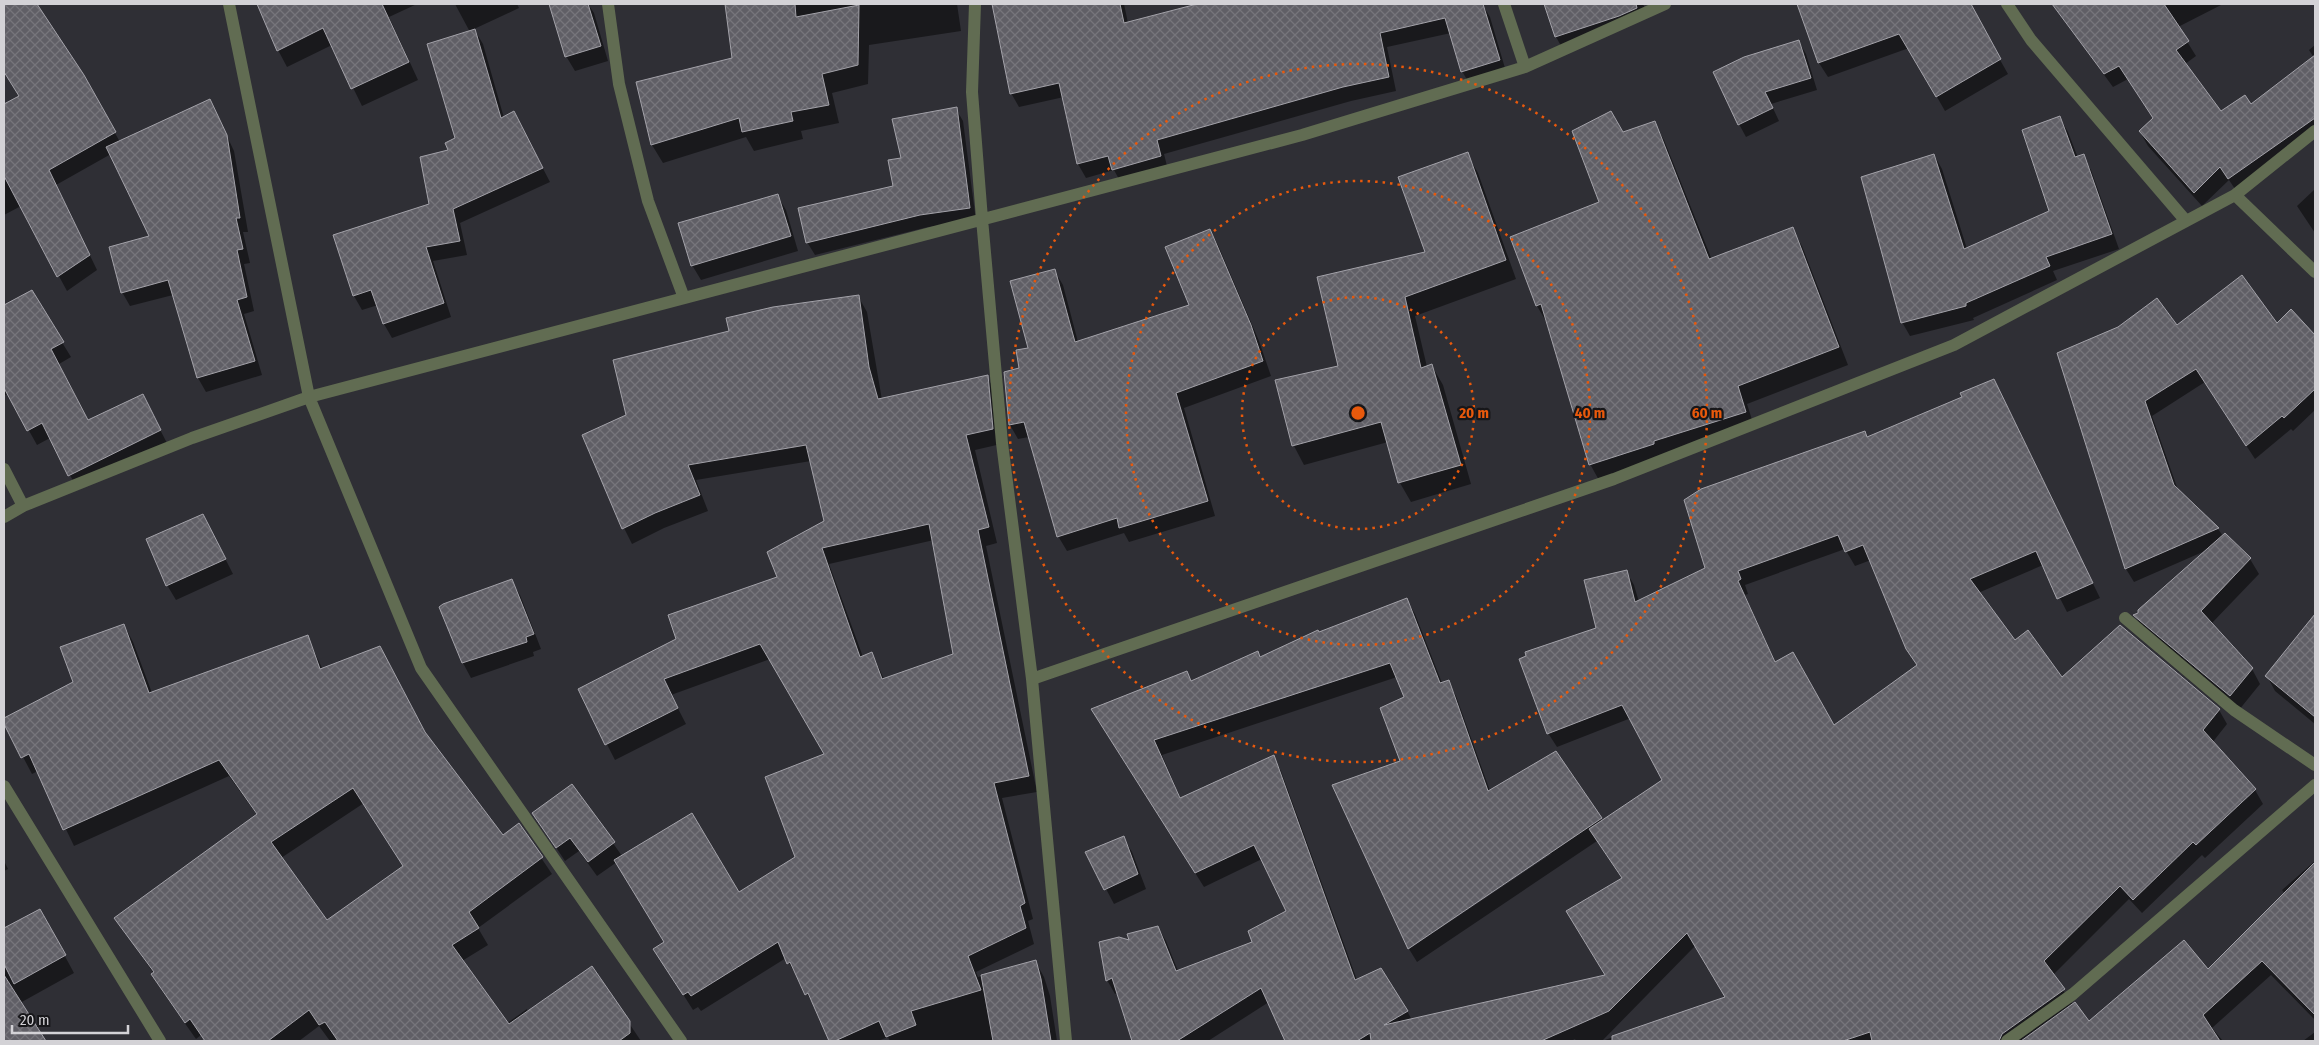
<svg xmlns="http://www.w3.org/2000/svg" width="2319" height="1045" font-family="'Fira Sans Condensed',sans-serif">
<style>
.shadow{fill:#0007;fill-rule:evenodd}
.building{fill:url(#building-cross-hatch);stroke:#a3a2a9;fill-rule:evenodd}
.lines{fill:none;stroke-linecap:round;stroke-linejoin:round}
.minor{stroke:#616c52;stroke-width:12}
.ring{fill:none;stroke:#e8590c;stroke-width:2.5;stroke-dasharray:2.5 5}
.centre{fill:#e8590c;stroke:#17171a;stroke-width:2.5}
.ring-label{font-size:15px;text-anchor:middle;font-weight:bold;fill:#e8590c;stroke:#17171a;stroke-width:4.5;stroke-linejoin:round;paint-order:stroke}
</style>
<defs>
<pattern id="building-cross-hatch" width="8" height="8" patternUnits="userSpaceOnUse" patternTransform="scale(1.25)"><rect width="8" height="8" fill="#605f66"/><path d="M0 0l8 8M0 8l8-8" fill="none" stroke="#76757b"/></pattern>
</defs>
<rect width="100%" height="100%" fill="#2f2f35"/>
<path class="shadow" d="M 4,4 L 36,4 L 82,75 L 120,142 L 210,100 L 234,151 L 248,232 L 243,232 L 250,263 L 244,264 L 254,311 L 244,314 L 262,375 L 206,392 L 198,378 L 173,295 L 130,306 L 122,292 L 150,237 L 111,154 L 56,185 L 97,270 L 67,291 L 21,206 L 4,215 L 4,106 L 20,97 L 4,72 Z
M 258,4 L 417,4 L 389,17 L 418,80 L 362,106 L 332,45 L 287,67 L 278,50 Z
M 455,4 L 517,4 L 519,8 L 474,29 L 483,44 L 504,118 L 514,113 L 550,182 L 460,223 L 467,255 L 433,261 L 451,317 L 392,338 L 384,324 L 378,305 L 362,310 L 354,296 L 334,236 L 430,205 L 449,151 L 456,139 L 470,32 Z
M 566,4 L 588,4 L 594,13 L 608,61 L 575,71 L 566,56 L 552,8 Z
M 726,4 L 957,4 L 961,31 L 869,45 L 868,84 L 832,93 L 839,123 L 801,131 L 803,139 L 754,151 L 746,137 L 663,163 L 652,145 L 734,59 Z
M 994,4 L 1124,4 L 1128,23 L 1201,4 L 1460,4 L 1461,9 L 1482,4 L 1490,17 L 1507,75 L 1470,85 L 1462,71 L 1451,33 L 1387,47 L 1396,91 L 1351,101 L 1164,154 L 1168,170 L 1121,183 L 1114,170 L 1086,178 L 1078,164 L 1064,97 L 1019,107 L 1011,93 Z
M 1545,4 L 1643,4 L 1646,11 L 1564,51 L 1556,37 Z
M 1798,4 L 1960,4 L 1962,9 L 1969,5 L 2008,74 L 1945,111 L 1909,48 L 1828,77 L 1819,63 Z
M 2052,4 L 2125,4 L 2139,27 L 2135,4 L 2223,4 L 2178,27 L 2196,56 L 2185,64 L 2221,113 L 2251,106 L 2314,58 L 2309,50 L 2315,45 L 2315,134 L 2237,192 L 2229,180 L 2202,206 L 2148,146 L 2140,132 L 2154,119 L 2128,79 L 2113,87 Z
M 1799,42 L 1806,54 L 1817,90 L 1771,104 L 1779,121 L 1746,137 L 1739,124 Z
M 956,109 L 963,121 L 976,221 L 928,227 L 815,255 L 807,242 L 894,187 L 903,159 Z
M 2060,118 L 2068,132 L 2078,158 L 2083,156 L 2091,170 L 2119,249 L 2053,271 L 2057,280 L 1973,318 L 1974,320 L 1910,336 L 1902,322 L 1934,155 L 1942,169 L 1967,249 L 2051,212 Z
M 1654,123 L 1664,140 L 1712,260 L 1792,229 L 1802,246 L 1848,365 L 1747,404 L 1755,429 L 1600,482 L 1590,464 L 1547,323 L 1537,306 L 1511,238 L 1601,203 L 1622,134 Z
M 1467,154 L 1478,173 L 1516,279 L 1415,316 L 1427,367 L 1432,366 L 1443,385 L 1471,484 L 1411,502 L 1400,483 L 1388,442 L 1304,465 L 1294,446 L 1276,380 L 1339,367 L 1426,253 Z
M 2315,189 L 2315,233 L 2297,206 Z
M 777,195 L 786,210 L 798,251 L 701,280 L 692,265 Z
M 1210,230 L 1218,245 L 1259,341 L 1271,376 L 1184,408 L 1215,516 L 1129,542 L 1124,533 L 1067,551 L 1058,536 L 1029,437 L 1018,439 L 1010,425 L 1020,369 L 1030,349 L 1054,270 L 1063,285 L 1078,342 L 1191,305 Z
M 31,292 L 71,357 L 59,364 L 89,422 L 142,395 L 168,445 L 78,490 L 50,438 L 37,445 L 8,393 L 4,396 L 4,307 Z
M 858,296 L 867,312 L 882,400 L 987,377 L 996,392 L 1001,444 L 975,450 L 997,543 L 986,546 L 1037,792 L 1002,798 L 1033,919 L 1028,921 L 1034,944 L 976,972 L 978,977 L 1035,961 L 1044,977 L 1050,996 L 1057,1041 L 890,1041 L 888,1037 L 878,1041 L 830,1041 L 816,1009 L 786,958 L 701,1011 L 698,1007 L 693,1010 L 655,950 L 665,943 L 617,862 L 597,876 L 579,851 L 565,861 L 534,814 L 572,785 L 622,856 L 739,893 L 797,857 L 826,755 L 770,659 L 671,695 L 686,724 L 615,760 L 579,690 L 678,640 L 779,578 L 825,521 L 811,461 L 696,480 L 708,511 L 664,528 L 632,544 L 624,528 L 583,435 L 628,416 L 731,332 ZM 934,540 L 955,654 L 884,679 L 872,653 L 863,657 L 829,564 Z
M 2291,311 L 2315,337 L 2315,410 L 2293,431 L 2291,429 L 2255,459 L 2205,382 L 2152,416 L 2178,490 L 2218,529 L 2223,536 L 2225,535 L 2250,559 L 2259,574 L 2211,624 L 2252,669 L 2260,684 L 2239,710 L 2143,629 L 2135,615 L 2140,613 L 2205,551 L 2134,582 L 2126,569 L 2058,354 L 2177,327 L 2276,325 Z
M 2001,395 L 2100,598 L 2067,612 L 2043,565 L 1978,593 L 2014,642 L 2061,678 L 2219,710 L 2227,724 L 2212,743 L 2255,790 L 2263,804 L 2205,858 L 2202,855 L 2142,913 L 2129,899 L 2053,975 L 2073,1005 L 2089,1022 L 2208,971 L 2285,894 L 2282,890 L 2315,861 L 2315,1020 L 2271,975 L 2212,1028 L 2223,1041 L 1576,1041 L 1575,1039 L 1571,1041 L 1302,1041 L 1294,1027 L 1269,1002 L 1208,1041 L 1133,1041 L 1118,993 L 1115,994 L 1107,980 L 1132,942 L 1158,927 L 1166,941 L 1178,971 L 1254,943 L 1288,911 L 1262,859 L 1204,887 L 1101,723 L 1186,673 L 1192,682 L 1260,658 L 1407,600 L 1415,614 L 1442,683 L 1448,682 L 1456,696 L 1490,791 L 1601,819 L 1602,822 L 1663,781 L 1631,718 L 1557,747 L 1548,733 L 1626,571 L 1634,585 L 1639,602 L 1706,569 L 1864,432 L 1867,438 ZM 1845,549 L 1855,566 L 1871,560 L 1907,648 L 1918,666 L 1834,727 L 1776,663 L 1745,595 L 1748,594 L 1745,585 ZM 1397,677 L 1405,697 L 1402,762 L 1551,854 L 1409,949 L 1417,962 L 1597,841 L 1622,879 L 1607,976 L 1412,1020 L 1407,1011 L 1357,980 L 1281,771 L 1273,757 L 1181,799 L 1162,755 ZM 1695,946 L 1726,998 L 1602,1041 Z
M 203,515 L 233,574 L 176,600 L 167,585 Z
M 511,581 L 520,595 L 541,649 L 533,652 L 534,656 L 471,678 L 463,663 L 441,608 Z
M 2315,616 L 2315,724 L 2275,691 L 2267,676 Z
M 124,625 L 133,642 L 152,693 L 307,636 L 323,670 L 427,736 L 502,837 L 519,825 L 552,874 L 478,928 L 488,945 L 462,961 L 506,1024 L 527,1009 L 528,1012 L 592,968 L 641,1041 L 330,1041 L 319,1026 L 299,1041 L 205,1041 L 201,1035 L 196,1039 L 162,991 L 154,974 L 116,918 L 257,815 L 229,776 L 74,846 L 38,771 L 32,774 L 4,721 L 74,683 ZM 364,803 L 404,867 L 327,921 L 281,858 Z
M 1123,837 L 1132,852 L 1146,889 L 1114,904 L 1087,853 Z
M 4,861 L 8,869 L 4,871 Z
M 40,910 L 74,973 L 20,1003 L 44,1041 L 4,1041 L 4,929 Z
M 2315,1032 L 2315,1041 L 2303,1041 Z"/>
<path class="building" d="M 4,4 L 37,4 L 84,75 L 116,132 L 49,170 L 90,255 L 57,277 L 4,176 L 4,104 L 19,96 L 4,72 Z
M 257,4 L 382,4 L 409,62 L 351,89 L 323,28 L 277,51 Z
M 549,4 L 588,4 L 601,46 L 565,57 Z
M 725,4 L 795,4 L 796,17 L 859,5 L 858,65 L 822,74 L 829,105 L 791,112 L 793,121 L 742,132 L 739,118 L 651,145 L 636,82 L 732,58 Z
M 992,4 L 1120,4 L 1124,23 L 1197,4 L 1483,4 L 1500,60 L 1461,72 L 1445,18 L 1380,33 L 1389,77 L 1343,87 L 1157,140 L 1161,156 L 1112,170 L 1108,156 L 1077,164 L 1059,83 L 1010,94 Z
M 1544,4 L 1636,4 L 1637,8 L 1619,16 L 1555,37 Z
M 1797,4 L 1971,4 L 2001,59 L 1936,97 L 1899,34 L 1818,63 Z
M 2052,4 L 2164,4 L 2189,41 L 2176,50 L 2221,111 L 2245,95 L 2251,104 L 2315,55 L 2315,118 L 2228,179 L 2220,167 L 2194,193 L 2139,131 L 2153,118 L 2119,66 L 2104,74 Z
M 475,29 L 501,118 L 514,111 L 543,168 L 453,209 L 460,241 L 426,247 L 444,303 L 383,324 L 371,290 L 353,296 L 333,235 L 429,204 L 420,157 L 448,150 L 445,143 L 455,138 L 427,44 Z
M 1799,40 L 1811,78 L 1765,92 L 1773,108 L 1738,125 L 1713,72 L 1744,57 Z
M 210,99 L 227,135 L 240,218 L 236,218 L 243,249 L 237,250 L 247,297 L 237,300 L 255,361 L 197,378 L 168,280 L 121,293 L 109,247 L 149,236 L 106,147 Z
M 957,107 L 970,208 L 920,215 L 806,243 L 798,208 L 893,186 L 888,160 L 901,158 L 892,119 Z
M 1611,111 L 1623,132 L 1655,121 L 1709,259 L 1793,227 L 1839,347 L 1738,386 L 1746,412 L 1654,441 L 1654,444 L 1589,465 L 1541,304 L 1536,306 L 1510,237 L 1599,202 L 1572,131 Z
M 2060,116 L 2075,157 L 2084,154 L 2112,234 L 2046,257 L 2050,266 L 1966,303 L 1966,306 L 1901,323 L 1861,177 L 1934,154 L 1964,249 L 2049,211 L 2022,130 Z
M 1468,152 L 1506,260 L 1405,297 L 1421,368 L 1432,364 L 1461,465 L 1398,483 L 1381,422 L 1292,446 L 1275,380 L 1338,366 L 1317,277 L 1425,252 L 1398,177 Z
M 778,194 L 791,236 L 691,266 L 678,223 Z
M 1210,229 L 1251,325 L 1263,361 L 1176,393 L 1208,501 L 1119,528 L 1117,518 L 1057,537 L 1024,422 L 1009,425 L 1004,372 L 1019,368 L 1016,350 L 1028,348 L 1010,281 L 1055,269 L 1075,342 L 1189,305 L 1165,247 Z
M 2242,275 L 2277,323 L 2291,309 L 2315,335 L 2315,389 L 2284,418 L 2282,416 L 2246,446 L 2196,369 L 2145,401 L 2174,485 L 2219,528 L 2125,569 L 2057,353 L 2118,327 L 2157,298 L 2177,325 Z
M 32,290 L 64,342 L 51,349 L 88,420 L 143,394 L 161,430 L 68,476 L 42,423 L 27,431 L 4,388 L 4,305 Z
M 859,295 L 869,367 L 878,399 L 988,375 L 993,429 L 966,435 L 989,527 L 978,530 L 1029,776 L 994,783 L 1025,903 L 1020,906 L 1026,928 L 968,956 L 981,990 L 911,1011 L 916,1025 L 886,1037 L 879,1021 L 835,1041 L 829,1041 L 808,993 L 805,995 L 790,962 L 787,964 L 778,942 L 691,996 L 688,992 L 683,995 L 653,949 L 664,942 L 614,860 L 692,813 L 739,892 L 795,857 L 765,777 L 824,754 L 760,644 L 664,679 L 678,708 L 605,745 L 578,689 L 676,639 L 668,615 L 777,577 L 767,552 L 824,521 L 806,445 L 688,465 L 700,495 L 655,513 L 622,529 L 582,435 L 626,415 L 613,360 L 729,331 L 726,318 L 773,307 ZM 929,524 L 953,654 L 882,679 L 872,652 L 860,657 L 822,548 Z
M 1994,379 L 2093,583 L 2057,599 L 2036,551 L 1970,579 L 2015,640 L 2028,630 L 2062,677 L 2120,625 L 2220,709 L 2203,730 L 2256,789 L 2196,845 L 2193,842 L 2133,900 L 2120,886 L 2044,961 L 2065,989 L 2002,1034 L 1999,1041 L 1872,1041 L 1870,1032 L 1843,1041 L 1612,1041 L 1612,1036 L 1725,997 L 1687,933 L 1609,1011 L 1541,1041 L 1371,1041 L 1370,1033 L 1357,1041 L 1285,1041 L 1261,988 L 1177,1041 L 1132,1041 L 1112,978 L 1106,981 L 1099,942 L 1119,937 L 1129,940 L 1127,934 L 1158,926 L 1176,971 L 1252,942 L 1248,931 L 1286,911 L 1254,845 L 1195,873 L 1091,709 L 1187,671 L 1191,681 L 1258,651 L 1260,657 L 1318,630 L 1319,632 L 1407,598 L 1440,683 L 1449,680 L 1488,791 L 1556,751 L 1602,818 L 1408,949 L 1332,785 L 1400,761 L 1380,708 L 1404,697 L 1390,663 L 1154,740 L 1180,798 L 1274,755 L 1355,980 L 1381,968 L 1408,1011 L 1384,1025 L 1605,975 L 1566,911 L 1622,878 L 1589,829 L 1662,780 L 1622,705 L 1547,734 L 1519,659 L 1526,656 L 1525,652 L 1596,628 L 1584,580 L 1627,570 L 1635,602 L 1705,568 L 1684,500 L 1701,489 L 1865,431 L 1867,437 L 1962,397 L 1960,393 ZM 1838,535 L 1845,552 L 1863,545 L 1906,649 L 1917,665 L 1834,725 L 1793,652 L 1775,662 L 1738,581 L 1741,579 L 1738,571 Z
M 203,514 L 226,559 L 166,586 L 146,539 Z
M 2225,533 L 2251,558 L 2201,611 L 2253,668 L 2230,696 L 2133,615 L 2138,613 L 2138,610 Z
M 512,579 L 534,634 L 526,637 L 527,642 L 462,663 L 439,607 L 443,604 Z
M 2315,614 L 2315,717 L 2265,676 Z
M 124,624 L 149,693 L 308,635 L 320,669 L 380,646 L 425,732 L 503,835 L 519,823 L 543,857 L 469,912 L 479,928 L 452,945 L 509,1024 L 592,966 L 630,1021 L 630,1033 L 619,1041 L 338,1041 L 325,1022 L 319,1025 L 309,1010 L 268,1041 L 205,1041 L 190,1019 L 185,1023 L 151,974 L 154,972 L 114,918 L 257,814 L 219,760 L 63,830 L 29,754 L 21,758 L 4,724 L 4,718 L 73,682 L 60,647 ZM 353,788 L 403,866 L 327,920 L 271,842 Z
M 572,784 L 615,842 L 588,862 L 570,838 L 556,848 L 532,813 Z
M 1124,836 L 1138,874 L 1104,890 L 1085,852 Z
M 2315,862 L 2315,1015 L 2262,961 L 2203,1015 L 2220,1041 L 2021,1041 L 2075,1002 L 2089,1021 L 2184,940 L 2208,969 Z
M 40,909 L 66,955 L 14,984 L 4,964 L 4,928 Z
M 1036,960 L 1041,979 L 1051,1041 L 993,1041 L 981,975 Z
M 4,975 L 46,1041 L 4,1041 Z"/>
<g class="lines">
<path class="minor" d="M 229,4 L 309,397 L 421,668 L 681,1041
M 608,4 L 619,84 L 648,201 L 684,298
M 975,4 L 972,92 L 982,219 L 1002,443 L 1032,679 L 1066,1041
M 1504,4 L 1525,67
M 2007,4 L 2031,40 L 2186,221
M 2235,195 L 2315,272
M 4,469 L 23,506
M 4,517 L 23,506 L 192,438 L 309,397 L 1302,135 L 1525,67 L 1665,4
M 2125,618 L 2234,710 L 2315,765
M 1032,679 L 1614,479 L 1954,345 L 2235,195 L 2315,131
M 4,786 L 160,1041
M 2007,1041 L 2073,994 L 2315,785"/>
</g>
<g class="ring">
<circle cx="1358" cy="413" r="116"/>
<circle cx="1358" cy="413" r="232"/>
<circle cx="1358" cy="413" r="349"/>
</g>
<circle cx="1358" cy="413" r="8" class="centre"/>
<g class="ring-label">
<text x="1474" y="418">20 m</text>
<text x="1590" y="418">40 m</text>
<text x="1707" y="418">60 m</text>
</g>
<rect width="2319" height="1045" fill="none" stroke="#d3d2d6" stroke-width="10"/>
<path d="M12 1025v8h116v-8" fill="none" stroke="#d3d2d6" stroke-width="2.5"/>
<text x="20" y="1025" font-size="15" fill="#d3d2d6" stroke="#17171a" stroke-width="4" paint-order="stroke">20 m</text>
</svg>
